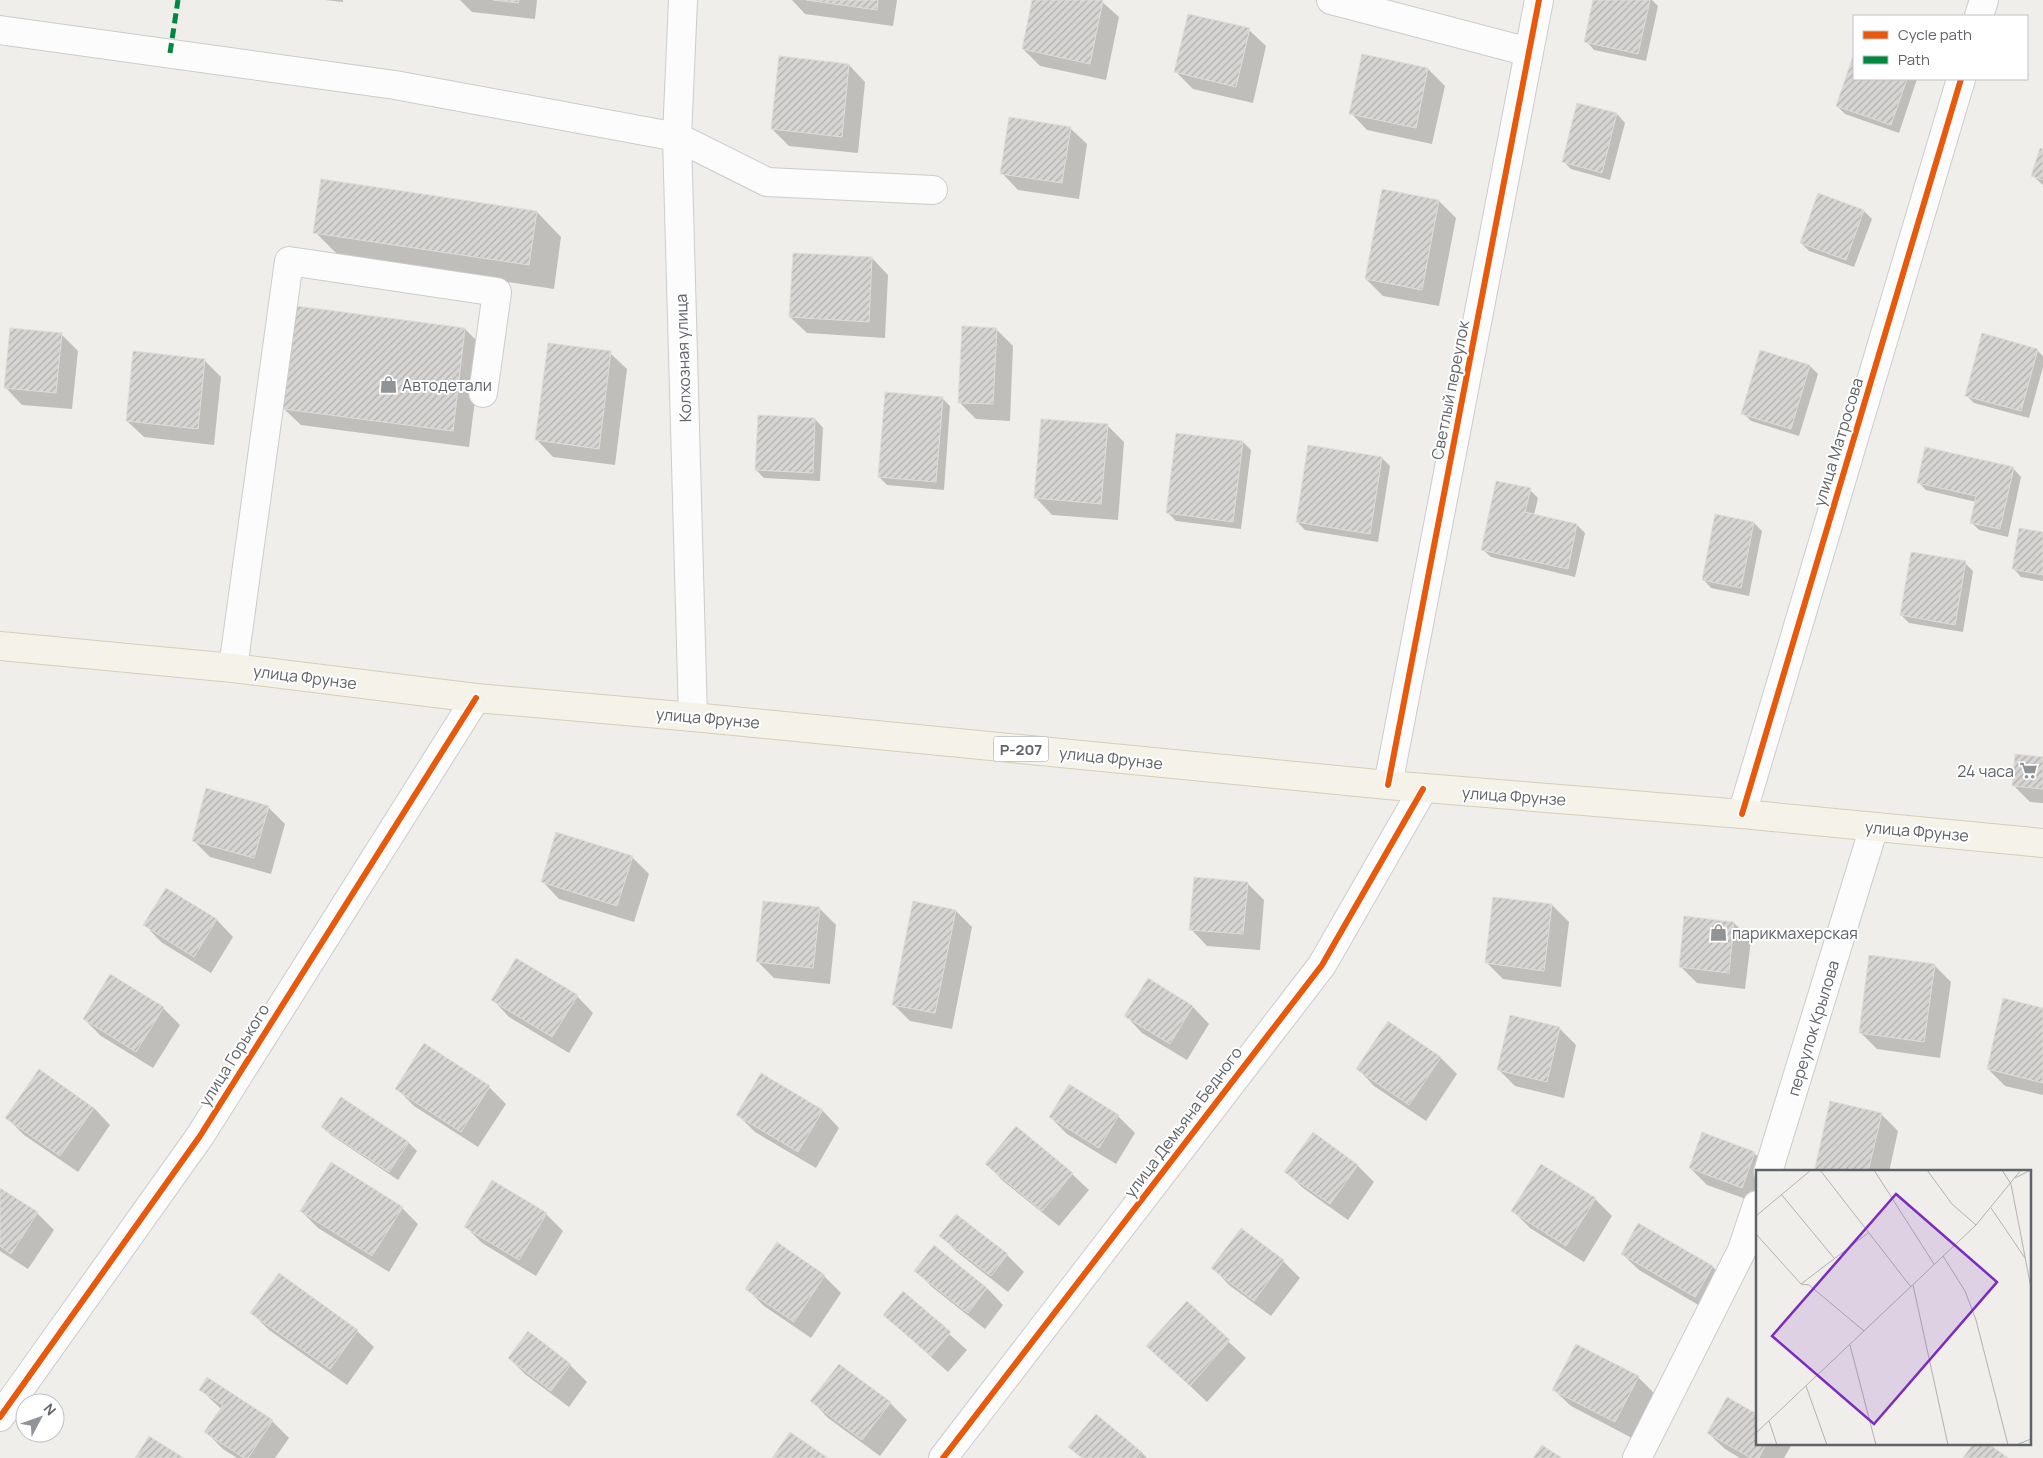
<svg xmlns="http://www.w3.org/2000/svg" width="2043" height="1458" font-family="Manrope,sans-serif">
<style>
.shadow{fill:#0003}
.building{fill:url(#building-hatch);stroke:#deddd9}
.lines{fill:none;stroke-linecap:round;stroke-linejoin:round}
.minor-casing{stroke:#cbcccc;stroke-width:30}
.major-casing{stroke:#d7ceb8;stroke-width:30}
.minor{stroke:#fdfcfc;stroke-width:28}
.major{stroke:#f4f2e9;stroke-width:28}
.quiet{stroke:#00873e;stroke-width:5;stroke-dasharray:10 5;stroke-linecap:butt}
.cycleway-casing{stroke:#fff;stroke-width:9}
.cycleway{stroke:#e8590c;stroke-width:6}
.labels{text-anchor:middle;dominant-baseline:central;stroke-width:4;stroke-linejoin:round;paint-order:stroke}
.shield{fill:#fff;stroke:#8f9295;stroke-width:1}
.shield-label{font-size:15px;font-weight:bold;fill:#5f6368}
.street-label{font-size:16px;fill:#5f6368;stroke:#fff}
.poi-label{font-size:16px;fill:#5f6368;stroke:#fff;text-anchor:start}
.inset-road{fill:none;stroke:#b1b2b2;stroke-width:1}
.view{fill:#7b2cbf;fill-opacity:0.15;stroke:#7b2cbf;stroke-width:2.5}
.inset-edge{fill:none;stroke:#5f6368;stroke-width:2.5}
</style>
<defs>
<pattern id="building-hatch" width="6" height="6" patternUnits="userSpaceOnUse" patternTransform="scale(1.25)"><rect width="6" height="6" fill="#d6d5d3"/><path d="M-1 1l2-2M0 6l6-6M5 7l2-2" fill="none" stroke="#b1b0af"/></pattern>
</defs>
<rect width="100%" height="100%" fill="#efeeea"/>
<path class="shadow" d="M 325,0 L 343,0 L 343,2 Z
M 460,0 L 537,0 L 535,19 L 472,12 Z
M 792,0 L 897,0 L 893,26 L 805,14 Z
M 1034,0 L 1100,0 L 1119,17 L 1106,80 L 1040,66 L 1023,49 Z
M 1595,0 L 1652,0 L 1658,6 L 1646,61 L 1594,50 L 1586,41 Z
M 1249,30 L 1266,46 L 1253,103 L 1193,89 L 1176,72 Z
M 1363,55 L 1428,69 L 1445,86 L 1432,144 L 1367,130 L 1351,113 Z
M 1854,57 L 1854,79 L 1917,79 L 1899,133 L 1845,114 L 1837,106 Z
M 849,65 L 865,82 L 858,153 L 789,146 L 772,129 Z
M 1578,104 L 1617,114 L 1625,123 L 1610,180 L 1571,169 L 1563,161 Z
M 1070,128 L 1087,144 L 1079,199 L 1018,190 L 1002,173 Z
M 2043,150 L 2043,185 L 2033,176 Z
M 1383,190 L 1439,201 L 1456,218 L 1439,306 L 1383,296 L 1366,279 Z
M 1819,195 L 1864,211 L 1872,219 L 1854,267 L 1809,251 L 1801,243 Z
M 537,212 L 561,237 L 554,289 L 340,257 L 315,232 Z
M 872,258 L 888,275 L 885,338 L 807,333 L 790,317 Z
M 465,329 L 482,346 L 469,447 L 301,425 L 284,409 Z
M 996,329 L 1013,346 L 1010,421 L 976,419 L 959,402 Z
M 61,334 L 78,351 L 72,409 L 22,405 L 6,388 Z
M 2037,350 L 2043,356 L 2043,367 L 2029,418 L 1974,403 L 1966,395 Z
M 1761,352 L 1810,366 L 1818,374 L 1799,436 L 1751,421 L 1743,413 Z
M 610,353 L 627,369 L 615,465 L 553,457 L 537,440 Z
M 204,360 L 221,377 L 214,445 L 144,437 L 127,421 Z
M 942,398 L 950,406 L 944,490 L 887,485 L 879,477 Z
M 815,419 L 823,428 L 820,481 L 764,478 L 756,470 Z
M 1107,425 L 1124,442 L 1118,520 L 1052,515 L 1036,498 Z
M 1243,442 L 1251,450 L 1241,529 L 1176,521 L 1168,513 Z
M 1382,458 L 1390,466 L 1378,542 L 1305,530 L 1297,522 Z
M 2013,468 L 2021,477 L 2008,537 L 1979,530 L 1971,522 L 1976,502 L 1926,490 L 1918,482 Z
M 1530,490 L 1538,498 L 1534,515 L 1577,525 L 1585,533 L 1575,577 L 1491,557 L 1482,549 Z
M 1754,523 L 1762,531 L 1749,596 L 1711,588 L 1703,579 Z
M 2043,533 L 2043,581 L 2021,577 L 2013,568 Z
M 1965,563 L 1973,571 L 1963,632 L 1909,623 L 1901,615 Z
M 2043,758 L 2043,803 L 2030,802 L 2013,785 Z
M 268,807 L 285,824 L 271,874 L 210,857 L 193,840 Z
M 632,857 L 649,874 L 634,922 L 559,899 L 543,882 Z
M 1247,883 L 1264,900 L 1260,950 L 1207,946 L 1191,929 Z
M 167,889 L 217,920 L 233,937 L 211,973 L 161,942 L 145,925 Z
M 1494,898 L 1552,905 L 1569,922 L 1561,987 L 1503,979 L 1486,962 Z
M 819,908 L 836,925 L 830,984 L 774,978 L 758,962 Z
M 956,911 L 972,927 L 952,1029 L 910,1021 L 893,1004 Z
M 1734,923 L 1751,940 L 1745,989 L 1697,983 L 1681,967 Z
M 1934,965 L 1951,982 L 1940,1058 L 1877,1049 L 1860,1032 Z
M 1148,980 L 1193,1007 L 1209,1024 L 1187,1060 L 1142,1033 L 1126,1016 Z
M 577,996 L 593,1013 L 569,1053 L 509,1017 L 493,1000 Z
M 163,1008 L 180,1025 L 153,1068 L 101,1036 L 84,1019 Z
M 2043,1009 L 2043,1095 L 2005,1086 L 1988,1069 Z
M 1389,1023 L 1441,1058 L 1457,1074 L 1426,1121 L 1374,1086 L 1358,1069 Z
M 1559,1028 L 1576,1045 L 1564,1098 L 1515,1086 L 1498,1069 Z
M 761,1075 L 823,1111 L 839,1128 L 816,1168 L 755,1132 L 738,1115 Z
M 1070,1086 L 1118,1116 L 1135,1133 L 1116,1164 L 1067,1134 L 1050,1117 Z
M 489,1087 L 506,1104 L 478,1147 L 414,1106 L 397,1089 Z
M 341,1098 L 409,1143 L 417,1151 L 398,1180 L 331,1135 L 322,1127 Z
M 94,1108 L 110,1125 L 78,1172 L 24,1135 L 7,1118 Z
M 1881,1114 L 1898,1131 L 1889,1172 L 1815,1172 Z
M 1016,1128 L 1072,1174 L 1089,1190 L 1059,1226 L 1003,1181 L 987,1164 Z
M 1754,1153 L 1771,1169 L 1757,1172 L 1757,1203 L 1707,1185 L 1690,1168 Z
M 1358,1166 L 1374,1182 L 1348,1220 L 1303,1188 L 1286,1172 Z
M 1541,1166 L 1595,1199 L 1612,1216 L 1584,1262 L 1530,1228 L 1513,1211 Z
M 0,1189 L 37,1213 L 54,1230 L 28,1269 L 0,1251 Z
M 402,1208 L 418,1224 L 389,1272 L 318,1228 L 301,1211 Z
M 546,1214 L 563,1231 L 536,1276 L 482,1243 L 466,1227 Z
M 1639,1225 L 1713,1267 L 1729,1284 L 1712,1313 L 1639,1270 L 1622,1254 Z
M 1241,1230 L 1283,1261 L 1300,1278 L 1271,1316 L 1229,1285 L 1213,1268 Z
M 941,1236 L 1007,1255 L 1024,1272 L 1008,1292 L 957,1252 Z
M 777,1244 L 824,1276 L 841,1293 L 811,1338 L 764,1306 L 747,1289 Z
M 934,1247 L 987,1288 L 1003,1305 L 985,1329 L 932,1287 L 915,1270 Z
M 903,1293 L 967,1350 L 948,1372 L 884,1315 Z
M 1187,1303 L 1246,1358 L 1207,1402 L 1148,1346 Z
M 252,1313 L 357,1331 L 374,1347 L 347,1385 L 269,1330 Z
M 528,1333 L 570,1365 L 587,1382 L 569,1407 L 526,1375 L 509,1358 Z
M 839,1365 L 890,1403 L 907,1420 L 880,1456 L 828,1418 L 812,1401 Z
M 1638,1377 L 1655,1394 L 1632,1438 L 1571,1406 L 1554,1390 Z
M 200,1389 L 272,1421 L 289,1438 L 275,1458 L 237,1458 L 223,1449 L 206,1432 L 221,1409 Z
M 1096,1415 L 1143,1454 L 1147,1458 L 1082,1458 L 1070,1447 Z
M 1708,1433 L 1757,1444 L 1792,1444 L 1784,1458 L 1740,1458 L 1725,1449 Z"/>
<path class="building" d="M 493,0 L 519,0 L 518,3 Z
M 806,0 L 878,0 L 877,10 Z
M 1032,0 L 1103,0 L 1090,64 L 1022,49 Z
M 1593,0 L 1650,0 L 1638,54 L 1584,42 Z
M 1188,14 L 1250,28 L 1236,87 L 1174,72 Z
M 1854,53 L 1854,79 L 1907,79 L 1891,125 L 1836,106 Z
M 1362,54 L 1428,68 L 1416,128 L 1349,114 Z
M 779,56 L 849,64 L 842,137 L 771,129 Z
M 1577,103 L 1617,113 L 1602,173 L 1562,162 Z
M 1009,117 L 1071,127 L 1062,183 L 1000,174 Z
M 2040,148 L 2043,149 L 2043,180 L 2031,176 Z
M 321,179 L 537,211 L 529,265 L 313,233 Z
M 1382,189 L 1439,200 L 1422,290 L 1365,279 Z
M 1818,193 L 1864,210 L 1846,260 L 1800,243 Z
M 793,253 L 872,257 L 869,322 L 789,317 Z
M 296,306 L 465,328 L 453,431 L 283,409 Z
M 962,326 L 997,328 L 993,404 L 958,403 Z
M 10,328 L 62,333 L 56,393 L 4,388 Z
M 1982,333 L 2038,349 L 2021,411 L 1965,396 Z
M 548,343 L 611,351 L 599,449 L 535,440 Z
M 1760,350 L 1810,365 L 1791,429 L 1741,414 Z
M 133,351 L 205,359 L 198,429 L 126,421 Z
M 885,392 L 943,397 L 936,482 L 878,477 Z
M 758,415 L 815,418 L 813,473 L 755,470 Z
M 1041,419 L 1108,424 L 1101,504 L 1034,498 Z
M 1176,433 L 1243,441 L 1233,522 L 1166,513 Z
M 1308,445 L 1382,457 L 1370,534 L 1296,522 Z
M 1925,447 L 2014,467 L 2000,529 L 1970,523 L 1976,496 L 1917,483 Z
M 1496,481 L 1531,488 L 1525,512 L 1577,524 L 1568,569 L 1481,550 Z
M 1715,514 L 1754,522 L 1741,588 L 1702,580 Z
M 2019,528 L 2043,532 L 2043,575 L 2012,569 Z
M 1911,552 L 1966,561 L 1955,625 L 1900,615 Z
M 2015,754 L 2043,757 L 2043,789 L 2012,786 Z
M 206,788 L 269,806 L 254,858 L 192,841 Z
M 556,832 L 633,856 L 617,906 L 541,882 Z
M 1194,877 L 1248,882 L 1243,934 L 1189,930 Z
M 166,888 L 217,919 L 194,957 L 143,925 Z
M 1493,897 L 1552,904 L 1544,971 L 1485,963 Z
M 763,901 L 820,907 L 813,968 L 756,962 Z
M 913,901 L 956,910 L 935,1013 L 892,1005 Z
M 1684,916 L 1734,922 L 1729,973 L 1679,967 Z
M 1869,955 L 1935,964 L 1924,1042 L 1859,1033 Z
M 516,958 L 578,995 L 552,1037 L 491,1000 Z
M 110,974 L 164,1007 L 136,1052 L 83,1019 Z
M 1148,978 L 1193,1006 L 1170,1044 L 1124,1016 Z
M 2003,998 L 2043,1008 L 2043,1083 L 1987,1069 Z
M 1510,1015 L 1560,1027 L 1547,1082 L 1497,1070 Z
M 1388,1021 L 1441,1057 L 1409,1105 L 1356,1069 Z
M 424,1043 L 490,1086 L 461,1132 L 395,1089 Z
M 39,1069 L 94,1108 L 60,1156 L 5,1118 Z
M 761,1073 L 823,1110 L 798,1152 L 736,1115 Z
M 1069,1084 L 1119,1115 L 1099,1148 L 1049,1117 Z
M 341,1097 L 409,1142 L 389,1172 L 321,1127 Z
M 1830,1101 L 1882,1113 L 1868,1172 L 1814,1172 Z
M 1016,1126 L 1073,1173 L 1042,1211 L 985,1164 Z
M 1313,1132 L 1358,1165 L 1330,1204 L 1284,1172 Z
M 1702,1132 L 1755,1152 L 1742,1188 L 1689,1168 Z
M 331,1162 L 403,1207 L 372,1256 L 300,1211 Z
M 1541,1164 L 1596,1198 L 1566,1246 L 1511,1211 Z
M 492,1180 L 547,1213 L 519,1260 L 464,1227 Z
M 0,1188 L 38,1212 L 11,1254 L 0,1246 Z
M 956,1214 L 1008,1254 L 991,1276 L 939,1236 Z
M 1638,1223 L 1713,1266 L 1695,1297 L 1621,1254 Z
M 1241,1228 L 1284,1260 L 1254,1301 L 1211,1268 Z
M 777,1242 L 825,1275 L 794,1322 L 745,1289 Z
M 934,1245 L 987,1288 L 968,1313 L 914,1271 Z
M 279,1273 L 358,1330 L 330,1369 L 250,1313 Z
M 903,1291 L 951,1332 L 931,1356 L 883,1315 Z
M 1187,1301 L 1230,1340 L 1190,1386 L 1146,1346 Z
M 528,1331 L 571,1364 L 551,1391 L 508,1358 Z
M 1576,1344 L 1639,1376 L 1615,1422 L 1552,1390 Z
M 839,1364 L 891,1402 L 862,1440 L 810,1401 Z
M 207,1377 L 273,1420 L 248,1458 L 244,1458 L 204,1432 L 223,1405 L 199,1390 Z
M 1727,1397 L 1757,1414 L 1757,1444 L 1766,1444 L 1759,1458 L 1751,1458 L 1707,1433 Z
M 1096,1414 L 1143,1453 L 1139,1458 L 1082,1458 L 1068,1447 Z
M 790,1432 L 828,1458 L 772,1458 Z
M 149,1436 L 184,1458 L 135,1458 Z
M 1973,1444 L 1989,1444 L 2008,1458 L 1963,1458 Z
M 1542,1445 L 1562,1458 L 1533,1458 Z"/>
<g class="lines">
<defs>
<path id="minor" d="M 683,0 L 677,137 L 693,717
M 1331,0 L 1529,52
M 1979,16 L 1984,0
M 0,30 L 395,85 L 677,137 L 767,182 L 933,190
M 233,668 L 289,261 L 497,292 L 483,393
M 1388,785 L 1539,0
M 1742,814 L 1961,79
M 1768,1172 L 1874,827
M 0,1417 L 200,1136 L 476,698
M 943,1458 L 1322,965 L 1423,789
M 1637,1458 L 1742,1250 L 1757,1205"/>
<path id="major" d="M 0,646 L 233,668 L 476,698 L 693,717 L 1388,785 L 1742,814 L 2043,843"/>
</defs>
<use href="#minor" class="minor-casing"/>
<use href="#major" class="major-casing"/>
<use href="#minor" class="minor"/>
<use href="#major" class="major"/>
<path class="quiet" d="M 170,53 L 178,0"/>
<defs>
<path id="cycleway" d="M 1388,785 L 1539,0
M 1742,814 L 1961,79
M 0,1417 L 200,1136 L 476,698
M 943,1458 L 1322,965 L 1423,789"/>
</defs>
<use href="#cycleway" class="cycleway-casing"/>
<use href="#cycleway" class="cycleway"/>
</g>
<defs>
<symbol id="shop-bare" viewBox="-9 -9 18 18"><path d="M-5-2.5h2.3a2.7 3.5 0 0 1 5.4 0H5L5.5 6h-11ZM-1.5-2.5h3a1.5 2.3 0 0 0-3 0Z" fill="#919496" stroke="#fff" stroke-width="2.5" paint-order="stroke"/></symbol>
<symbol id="supermarket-bare" viewBox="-9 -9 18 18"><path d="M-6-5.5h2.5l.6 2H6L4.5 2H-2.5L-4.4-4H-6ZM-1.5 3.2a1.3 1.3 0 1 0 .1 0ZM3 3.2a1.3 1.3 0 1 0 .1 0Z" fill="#919496" stroke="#fff" stroke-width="2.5" paint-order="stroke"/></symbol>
</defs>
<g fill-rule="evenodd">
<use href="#shop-bare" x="376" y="372" width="25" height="25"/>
<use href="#supermarket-bare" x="2016" y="758" width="25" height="25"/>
<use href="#shop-bare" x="1706" y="920" width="25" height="25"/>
</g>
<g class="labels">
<rect class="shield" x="993.5" y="736.5" width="55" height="25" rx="4"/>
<g class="shield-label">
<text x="1021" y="749">Р-207</text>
</g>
<g class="street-label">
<text transform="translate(683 358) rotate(-92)">Колхозная улица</text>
<text transform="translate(1450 390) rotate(-79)">Светлый переулок</text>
<text transform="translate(1838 442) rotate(-73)">улица Матросова</text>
<text transform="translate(305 677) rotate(7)">улица Фрунзе</text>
<text transform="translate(708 718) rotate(5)">улица Фрунзе</text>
<text transform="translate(1111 758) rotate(6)">улица Фрунзе</text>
<text transform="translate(1514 796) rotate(4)">улица Фрунзе</text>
<text transform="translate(1917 831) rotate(5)">улица Фрунзе</text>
<text transform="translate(1813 1028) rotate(-73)">переулок Крылова</text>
<text transform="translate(234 1055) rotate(-58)">улица Горького</text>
<text transform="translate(1183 1122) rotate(-53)">улица Демьяна Бедного</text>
</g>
<g class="poi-label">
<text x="402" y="385">Автодетали</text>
<text x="2014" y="771" text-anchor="end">24 часа</text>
<text x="1732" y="933">парикмахерская</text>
</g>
</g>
<g transform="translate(1756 1170)">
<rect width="275" height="275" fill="#efeeea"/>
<path class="inset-road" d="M 64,0 L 155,117M 118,0 L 178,94M 171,0 L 196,34 L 220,55M 246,0 L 255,14 L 275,118M 259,8 L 275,0M 25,24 L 78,88M 235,38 L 269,88M 0,46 L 55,0M 0,64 L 45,114 L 53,115 L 108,161M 187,86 L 209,121 L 220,150 L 252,275M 45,114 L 112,63M 157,115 L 192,275M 94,175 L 120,275M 50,216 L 71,275M 13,251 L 21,275M 0,263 L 220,55 L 265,0M 260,275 L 275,269"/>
<path class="view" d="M 140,24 L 241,112 L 118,254 L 16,166 Z"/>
<rect width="275" height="275" class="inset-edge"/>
</g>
<rect x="1853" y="15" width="175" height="65" fill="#ffffff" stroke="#bfc1c3"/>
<rect x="1863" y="31" width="25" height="8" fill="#e8590c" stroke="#bfc1c3"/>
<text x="1898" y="40" font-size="15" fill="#5f6368">Cycle path</text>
<rect x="1863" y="56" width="25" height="8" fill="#00873e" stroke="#bfc1c3"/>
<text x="1898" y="65" font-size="15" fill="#5f6368">Path</text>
<g transform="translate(40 1418) rotate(49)"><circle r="24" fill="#ffffff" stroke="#bfc1c3"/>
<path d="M0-4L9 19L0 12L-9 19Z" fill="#919496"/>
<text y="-8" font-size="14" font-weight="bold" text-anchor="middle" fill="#5f6368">N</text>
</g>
</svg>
